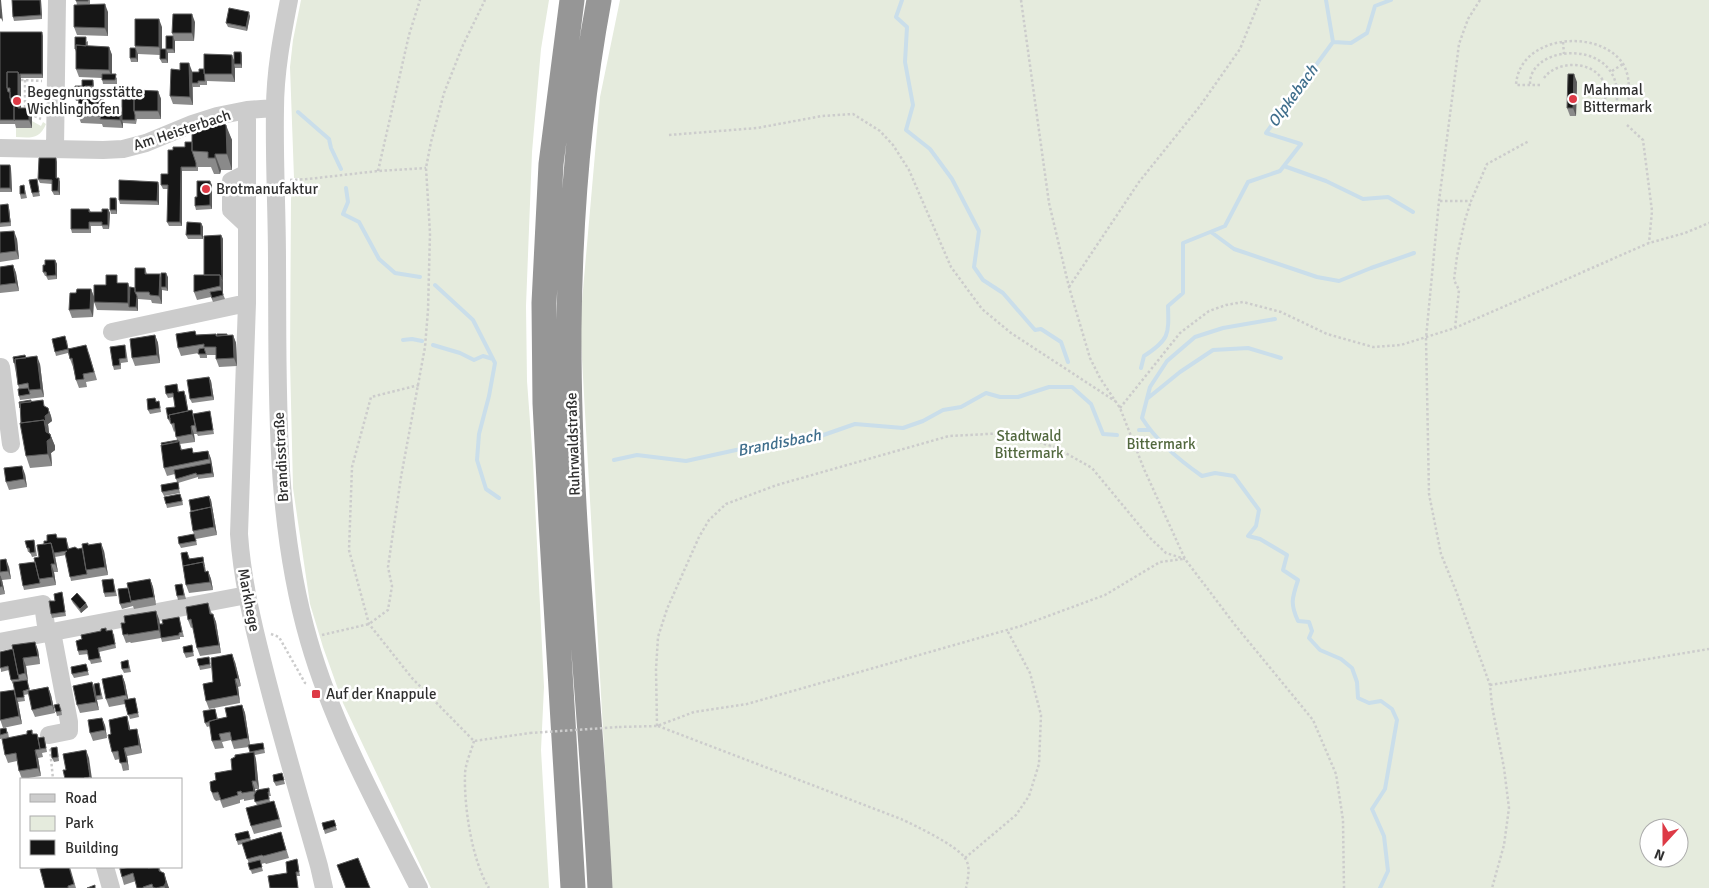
<svg xmlns="http://www.w3.org/2000/svg" width="1709" height="888" font-family="Signika,sans-serif">
<style>
.green{fill:#e5ebdd;fill-rule:evenodd}
.lines{fill:none;stroke-linecap:round;stroke-linejoin:round}
.stream{stroke:#cadeea;stroke-width:4}
.path{stroke:#ccc;stroke-width:2.5;stroke-dasharray:2.5 2.5;stroke-linecap:butt}
.minor{stroke:#ccc;stroke-width:18}
.highway{stroke:#969696;stroke-width:25}
.path-bridge{stroke:#ccc;stroke-width:2.5;stroke-dasharray:2.5 2.5;stroke-linecap:butt}
.wall{fill:#8a8a8a}
.shaded-wall{fill:#5c5c5c}
.building{fill:#161616;stroke:#5c5c5c}
.poi-dot{fill:#dd3a46;stroke:#fff;stroke-width:2}
.labels{text-anchor:middle;dominant-baseline:central;stroke-width:5;stroke-linejoin:round;paint-order:stroke}
.poi-label{font-size:15px;fill:#2f2f2f;stroke:#fff;text-anchor:start}
.street-label{font-size:15px;fill:#2f2f2f;stroke:#fff}
.park-label{font-size:15px;fill:#52683e;stroke:#fff}
.water-label{font-size:16px;font-style:italic;fill:#406f8d;stroke:#fff}
</style>
<rect width="100%" height="100%" fill="#fff"/>
<path class="green" d="M 301,0 L 549,0 L 541,49 L 532,152 L 526,306 L 527,381 L 533,462 L 544,687 L 541,750 L 549,888 L 431,888 L 343,703 L 323,647 L 310,604 L 293,488 L 290,360 L 291,198 L 293,188 L 300,184 L 299,178 L 294,178 L 290,67 L 293,40 Z
M 620,0 L 1709,0 L 1709,888 L 612,888 L 580,324 L 600,97 ZM 1649,828 L 1679,828 L 1679,858 L 1649,858 Z
M 32,121 L 41,126 L 43,122 L 46,124 C 40,139 31,138 16,137 L 16,128 L 32,128 Z"/>
<g class="lines">
<path class="stream" d="M 902,0 L 896,17 L 907,27 L 905,62 L 913,105 L 906,130 L 930,149 L 952,179 L 979,231 L 974,267 L 983,280 L 1003,293 L 1035,330 L 1041,329 L 1061,342 L 1068,362
M 1326,0 L 1333,42
M 298,112 L 329,139 L 331,148 L 341,169
M 1284,166 L 1326,181 L 1363,199 L 1388,197 L 1413,212
M 346,188 L 348,202 L 343,214 L 359,222 L 379,259 L 395,273 L 420,277
M 1211,232 L 1234,249 L 1317,277 L 1339,281 L 1371,268 L 1414,253
M 435,285 L 473,320 L 495,363 L 489,396 L 479,434 L 477,460 L 486,489 L 499,498
M 1275,319 L 1223,328 L 1195,337 L 1167,361 L 1150,387 L 1142,418 C 1157,442 1179,460 1202,476 L 1215,473 L 1234,476 L 1259,510 L 1256,526 L 1248,536 L 1260,539 L 1287,555 L 1283,570 L 1298,580 C 1292,598 1290,604 1298,621 L 1309,622 L 1312,631 L 1309,638 L 1320,650 L 1341,659 L 1352,668 L 1357,682 L 1358,698 L 1369,703 L 1381,701 L 1392,709 L 1397,720 L 1385,789 L 1372,809 L 1384,836 L 1388,871 L 1380,888
M 403,340 L 412,339 L 422,341
M 433,345 L 460,353 L 474,360 L 483,356 L 493,359
M 1141,368 L 1144,356 C 1169,340 1169,335 1168,306 L 1183,293 L 1183,243 L 1225,226 L 1248,182 L 1280,171 L 1301,144 L 1266,133 L 1333,42 L 1351,43 L 1367,33 L 1375,6 L 1391,0
M 1148,398 L 1180,372 L 1213,350 L 1248,348 L 1281,358
M 1139,430 L 1150,430
M 614,460 L 637,455 L 686,461 L 736,450 L 812,439 L 855,424 L 903,428 L 923,421 L 943,410 L 961,407 L 986,393 L 1000,397 L 1018,397 L 1049,387 L 1072,387 L 1091,404 L 1103,434 L 1117,435"/>
<path class="path" d="M 1021,0 L 1049,203 L 1069,287 L 1090,358 L 1100,378 L 1120,408 L 1144,469 L 1185,559 L 1235,625 L 1313,720 L 1336,774 L 1343,820 L 1344,888
M 1480,0 L 1468,19 L 1459,44 L 1439,201 L 1426,338 L 1429,494 L 1441,554 L 1456,591 L 1490,685 L 1492,706 L 1504,768 L 1509,808 L 1504,845 L 1492,888
M 1563,42 L 1564,54
M 1612,71 L 1623,64
M 1544,78 C 1556,61 1590,60 1602,79 C 1607,86 1605,94 1605,102
M 21,80 L 42,81
M 25,80 L 25,109
M 1530,84 C 1529,41 1633,37 1615,111
M 1540,85 L 1516,85 C 1519,36 1595,28 1621,61 C 1632,75 1629,97 1627,114
M 30,114 L 41,119
M 1627,125 L 1643,140 L 1652,211 L 1649,243
M 669,135 L 757,128 L 822,116 L 853,114 L 880,131 L 893,145 L 909,170 L 951,267 L 982,309 L 1011,333 L 1115,401
M 378,171 L 409,35 L 420,0
M 290,180 L 308,179 L 378,171 L 426,168
M 1440,201 L 1471,201 L 1487,164 L 1529,141
M 1069,287 L 1139,182 L 1200,106 L 1240,49 L 1260,0
M 1455,328 L 1459,290 L 1454,280 L 1457,256 L 1465,220 L 1471,201
M 419,385 L 371,397 L 352,467 L 349,550 L 369,624 L 412,678 L 474,741 L 530,733
M 1120,408 L 1180,333 L 1209,311 L 1226,305 L 1243,302 L 1281,312 L 1327,334 L 1373,347 L 1401,345 L 1455,328 L 1649,243 L 1685,233 L 1709,223
M 271,634 L 279,637 L 305,683 L 307,684
M 322,635 L 369,624 L 388,610 L 392,586 L 388,567 L 401,477 L 425,347 L 428,310 L 430,233 L 426,168 L 431,142 L 444,93 L 463,45 L 485,0
M 1490,685 L 1709,649
M 657,726 L 656,669 L 658,637 L 667,609 L 699,537 L 709,520 L 726,504 L 777,485 L 949,436 L 1007,433 L 1055,447 L 1092,468 L 1149,537 L 1166,553 L 1185,559
M 658,726 L 901,819 C 916,826 956,845 965,858 C 971,867 968,878 966,888
M 619,727 L 657,726 L 694,712 L 747,704 L 1021,626 L 1105,595 L 1160,562 L 1183,559
M 474,741 C 471,752 465,764 465,775 C 464,807 472,861 489,888
M 50,749 L 53,779
M 965,858 L 1016,815 L 1029,796 L 1039,764 L 1041,715 L 1030,673 L 1007,630"/>
<path class="minor" d="M 289,0 C 282,36 275,72 275,109 C 274,160 277,211 277,261 C 278,388 273,517 309,641 C 334,728 378,807 419,888
M 247,110 L 247,303 L 239,534 C 242,578 252,621 263,664 C 280,732 300,799 319,866 L 324,888
M 0,148 L 103,150 L 123,149 L 146,143 L 192,124 L 217,116 L 247,110 L 275,108
M 55,149 L 57,0
M 247,225 L 231,210 L 231,181 L 247,173
M 112,332 L 247,303
M 1,367 L 11,444
M 0,612 L 43,604 L 47,633
M 0,642 L 247,595
M 49,735 L 69,731 L 69,722 L 52,632
M 105,867 L 111,888"/>
<path class="highway" d="M 572,0 L 551,164 L 544,303 L 545,403 L 551,521 L 573,888
M 599,0 C 579,108 570,219 569,329 C 568,515 591,703 600,888"/>
<path class="path-bridge" d="M 530,733 L 619,727"/>
</g>
<path class="wall" d="M 12,0 L 41,0 L 42,19 L 14,21 L 13,17 Z
M 76,0 L 90,0 L 90,5 L 108,12 L 108,36 L 77,35 L 74,27 L 77,5 Z
M 250,16 L 247,31 L 228,27 L 226,23 Z
M 195,22 L 194,41 L 175,41 L 175,53 L 168,53 L 168,63 L 162,63 L 160,59 L 160,55 L 138,54 L 138,62 L 131,62 L 130,58 L 135,48 L 135,46 L 162,27 L 162,49 L 166,49 L 173,36 L 172,33 Z
M 0,32 L 43,36 L 43,78 L 21,78 L 21,108 L 32,116 L 32,128 L 16,128 L 15,124 L 0,124 Z
M 88,41 L 88,46 L 109,47 L 112,55 L 112,74 L 117,78 L 117,84 L 103,84 L 102,78 L 79,77 L 76,69 L 76,52 L 75,49 Z
M 241,52 L 242,56 L 242,68 L 235,68 L 235,82 L 207,81 L 207,85 L 200,85 L 200,87 L 193,87 L 193,85 L 193,105 L 173,104 L 170,96 L 192,72 L 199,72 L 204,69 L 234,59 Z
M 93,80 L 94,84 L 94,90 L 86,90 L 86,97 L 106,106 L 106,108 L 122,113 L 134,99 L 158,91 L 161,99 L 161,119 L 137,119 L 136,124 L 123,123 L 123,128 L 103,127 L 102,124 L 81,123 L 78,115 L 79,101 L 76,101 L 75,97 L 82,86 Z
M 1577,82 L 1576,116 L 1570,116 L 1567,108 Z
M 223,122 L 232,140 L 232,170 L 221,170 L 220,174 L 214,174 L 211,167 L 198,167 L 198,171 L 182,171 L 182,226 L 169,226 L 167,222 L 168,189 L 163,189 L 161,185 L 168,174 L 173,150 L 185,147 L 216,124 Z
M 57,162 L 57,178 L 60,182 L 60,195 L 54,195 L 52,191 L 52,184 L 40,183 L 38,179 Z
M 0,165 L 10,165 L 11,169 L 12,192 L 0,192 Z
M 37,179 L 40,196 L 33,197 L 32,193 Z
M 158,182 L 159,186 L 159,205 L 120,204 L 119,200 Z
M 24,185 L 27,198 L 21,199 L 20,194 Z
M 212,185 L 212,209 L 196,210 L 195,206 Z
M 116,198 L 117,202 L 117,214 L 111,214 L 110,210 Z
M 0,205 L 9,208 L 11,226 L 0,227 Z
M 89,209 L 91,212 L 102,212 L 108,209 L 110,213 L 109,229 L 103,229 L 102,226 L 91,226 L 91,233 L 72,233 L 71,229 Z
M 201,223 L 203,227 L 203,239 L 188,239 L 186,235 Z
M 0,232 L 17,239 L 19,259 L 0,262 Z
M 221,235 L 223,239 L 223,294 L 225,299 L 213,302 L 211,297 L 197,300 L 194,292 L 204,275 Z
M 55,260 L 57,264 L 57,279 L 48,280 L 46,276 L 45,276 L 43,272 L 45,265 Z
M 13,265 L 16,273 L 19,291 L 0,293 L 0,267 Z
M 145,268 L 147,274 L 161,278 L 168,277 L 168,291 L 162,290 L 162,304 L 152,303 L 151,300 L 138,299 L 138,311 L 97,310 L 94,302 L 106,285 L 120,283 L 130,287 L 135,288 Z
M 91,289 L 94,297 L 93,317 L 72,318 L 69,310 L 76,293 Z
M 195,331 L 196,335 L 216,334 L 216,336 L 233,335 L 236,343 L 237,366 L 219,367 L 216,359 L 216,355 L 207,355 L 207,358 L 200,358 L 199,353 L 181,356 L 178,348 Z
M 155,335 L 158,343 L 160,363 L 135,366 L 132,358 Z
M 67,340 L 68,348 L 89,353 L 97,380 L 86,382 L 87,387 L 79,388 L 76,380 L 73,367 L 70,359 L 68,353 L 56,356 L 55,352 Z
M 126,349 L 128,362 L 121,363 L 121,369 L 114,370 L 113,366 Z
M 26,358 L 40,364 L 44,397 L 20,400 L 19,396 L 19,389 L 14,363 Z
M 209,377 L 211,381 L 214,400 L 192,403 L 190,399 Z
M 178,388 L 179,392 L 186,395 L 188,411 L 193,414 L 211,416 L 214,434 L 198,436 L 197,434 L 194,434 L 195,442 L 180,444 L 182,450 L 194,453 L 208,451 L 211,459 L 214,477 L 198,479 L 198,477 L 178,483 L 180,493 L 164,496 L 162,492 L 177,482 L 175,474 L 167,476 L 164,468 L 177,440 L 175,431 L 174,432 L 171,423 L 170,423 L 168,419 L 175,407 L 174,397 L 168,398 L 166,394 Z
M 155,398 L 157,402 L 160,405 L 161,412 L 150,414 L 148,410 Z
M 31,402 L 48,408 L 51,416 L 52,421 L 48,424 L 49,433 L 50,434 L 55,446 L 55,450 L 51,453 L 52,466 L 30,468 L 26,456 Z
M 25,474 L 27,487 L 9,490 L 6,482 Z
M 209,496 L 211,500 L 217,535 L 196,539 L 197,545 L 181,548 L 179,544 L 194,534 L 193,531 Z
M 182,498 L 183,505 L 167,508 L 166,504 Z
M 57,538 L 66,538 L 69,548 L 78,549 L 82,548 L 88,545 L 104,551 L 108,575 L 71,581 L 66,555 L 55,557 L 55,556 L 58,572 L 54,572 L 56,585 L 24,590 L 23,586 L 39,557 L 44,544 Z
M 34,540 L 35,544 L 37,556 L 32,557 L 30,552 L 28,552 L 27,548 Z
M 187,552 L 190,559 L 203,557 L 206,571 L 208,571 L 211,579 L 213,590 L 189,593 L 186,585 L 183,566 Z
M 0,560 L 9,567 L 11,579 L 2,580 L 5,594 L 0,595 Z
M 113,579 L 117,596 L 105,597 L 104,593 Z
M 150,579 L 153,587 L 156,605 L 134,609 L 133,606 L 122,609 L 120,604 L 128,588 Z
M 182,584 L 186,599 L 178,600 L 177,596 Z
M 62,592 L 63,596 L 66,616 L 52,618 L 51,614 L 55,601 Z
M 71,599 L 88,607 L 81,613 L 73,603 Z
M 208,603 L 212,614 L 216,622 L 221,653 L 200,656 L 197,648 L 193,627 L 191,628 L 188,620 Z
M 179,617 L 184,637 L 180,637 L 180,639 L 162,642 L 161,638 L 131,643 L 130,642 L 126,643 L 123,635 L 125,623 L 159,619 L 160,624 Z
M 106,628 L 107,631 L 114,634 L 116,648 L 99,652 L 102,662 L 91,664 L 88,654 L 79,655 L 78,651 L 82,639 L 101,631 Z
M 192,645 L 194,656 L 186,658 L 184,653 Z
M 38,650 L 40,664 L 26,666 L 28,681 L 27,681 L 30,690 L 48,687 L 51,695 L 55,713 L 35,717 L 32,710 L 29,694 L 24,695 L 25,701 L 18,702 L 22,724 L 3,728 L 0,719 L 15,694 L 14,684 L 13,684 L 11,680 L 9,670 L 1,672 L 0,652 Z
M 210,661 L 211,668 L 200,670 L 199,666 Z
M 235,662 L 241,686 L 238,687 L 240,703 L 209,709 L 206,701 L 213,682 Z
M 86,664 L 89,675 L 74,678 L 72,674 Z
M 129,664 L 131,672 L 124,673 L 122,669 Z
M 122,675 L 125,683 L 128,699 L 135,698 L 139,717 L 130,719 L 125,704 L 109,707 L 106,699 Z
M 92,682 L 94,686 L 99,683 L 103,699 L 97,700 L 99,710 L 80,713 L 77,705 Z
M 242,705 L 245,713 L 250,745 L 264,747 L 265,753 L 255,755 L 256,760 L 259,789 L 255,789 L 256,793 L 269,788 L 271,796 L 269,796 L 270,802 L 277,809 L 282,827 L 254,834 L 251,826 L 257,806 L 255,799 L 244,801 L 244,799 L 240,800 L 240,803 L 223,808 L 220,800 L 216,801 L 214,799 L 211,791 L 216,780 L 232,770 L 250,753 L 249,747 L 234,749 L 231,740 L 222,742 L 224,748 L 215,749 L 212,741 L 210,726 L 207,727 L 205,723 L 215,709 L 218,719 L 227,717 Z
M 61,708 L 62,715 L 57,716 L 56,712 Z
M 129,724 L 130,730 L 139,737 L 142,753 L 127,756 L 129,770 L 123,771 L 120,759 L 115,760 L 112,752 L 111,734 Z
M 105,725 L 107,738 L 93,741 L 90,733 Z
M 0,729 L 8,732 L 9,738 L 0,739 Z
M 32,730 L 33,734 L 37,734 L 39,738 L 45,741 L 47,752 L 42,753 L 43,757 L 38,758 L 41,776 L 22,779 L 19,771 L 17,761 L 8,763 L 5,755 Z
M 58,751 L 59,761 L 54,762 L 52,758 Z
M 282,773 L 285,784 L 276,786 L 274,782 Z
M 334,820 L 337,830 L 325,834 L 322,823 Z
M 248,831 L 251,840 L 281,832 L 289,858 L 266,864 L 265,863 L 261,864 L 263,871 L 252,874 L 243,844 L 238,845 L 235,834 Z
M 297,859 L 298,863 L 300,876 L 297,876 L 287,873 Z
M 48,867 L 70,867 L 76,888 L 45,888 Z
M 119,867 L 159,867 L 169,888 L 137,888 L 136,881 L 124,885 Z"/>
<path class="shaded-wall" d="M 0,0 L 1,0 L 3,22 L 1,18 Z
M 40,0 L 41,0 L 42,19 L 41,15 Z
M 105,4 L 108,12 L 108,36 L 105,28 Z
M 249,12 L 250,16 L 247,31 L 246,27 Z
M 192,14 L 195,22 L 194,41 L 192,33 Z
M 159,19 L 162,27 L 162,55 L 159,47 Z
M 42,32 L 43,36 L 43,78 L 42,74 Z
M 173,37 L 175,41 L 175,53 L 173,49 Z
M 109,47 L 112,55 L 112,78 L 109,70 Z
M 166,49 L 168,53 L 168,63 L 166,59 Z
M 136,50 L 138,54 L 138,62 L 136,58 Z
M 241,52 L 242,56 L 242,68 L 241,64 Z
M 232,55 L 235,63 L 234,64 L 235,68 L 235,82 L 232,74 Z
M 189,63 L 192,71 L 193,83 L 192,83 L 193,105 L 190,97 Z
M 18,72 L 20,74 L 21,78 L 21,116 L 18,108 Z
M 1574,74 L 1577,82 L 1576,116 L 1573,108 Z
M 85,86 L 86,90 L 86,101 L 85,97 Z
M 158,91 L 161,99 L 161,119 L 158,111 Z
M 103,98 L 106,106 L 106,116 L 103,108 Z
M 29,108 L 32,116 L 32,128 L 29,120 Z
M 120,108 L 123,116 L 122,120 L 123,123 L 123,128 L 120,120 Z
M 223,122 L 226,129 L 226,125 L 232,140 L 232,170 L 227,154 Z
M 215,154 L 221,170 L 220,174 L 215,158 Z
M 56,158 L 57,162 L 57,182 L 56,178 Z
M 10,165 L 11,169 L 12,192 L 10,188 Z
M 181,167 L 182,171 L 182,226 L 180,222 Z
M 59,178 L 60,182 L 60,195 L 58,191 Z
M 210,181 L 212,185 L 212,209 L 210,205 Z
M 158,182 L 159,186 L 159,205 L 157,201 Z
M 116,198 L 117,202 L 117,214 L 116,210 Z
M 8,204 L 9,208 L 11,226 L 10,222 Z
M 108,209 L 110,213 L 109,229 L 108,225 Z
M 201,223 L 203,227 L 203,239 L 201,235 Z
M 14,231 L 17,239 L 19,259 L 16,251 Z
M 221,235 L 223,239 L 223,283 L 222,279 Z
M 55,260 L 57,264 L 57,279 L 56,275 Z
M 13,265 L 16,273 L 19,291 L 16,283 Z
M 166,273 L 168,277 L 168,291 L 166,287 Z
M 160,274 L 162,282 L 161,287 L 162,290 L 162,304 L 159,296 Z
M 220,275 L 223,283 L 223,294 L 225,299 L 220,286 Z
M 128,283 L 131,291 L 129,307 L 128,303 Z
M 91,289 L 94,297 L 93,317 L 90,309 Z
M 137,296 L 138,299 L 138,311 L 136,307 Z
M 155,335 L 158,343 L 160,363 L 157,355 Z
M 233,335 L 236,343 L 237,366 L 234,358 Z
M 37,356 L 40,364 L 44,397 L 41,389 Z
M 209,377 L 211,381 L 214,400 L 212,396 Z
M 48,408 L 51,416 L 52,421 L 48,424 L 49,432 L 46,424 L 45,416 Z
M 44,420 L 49,432 L 50,439 L 50,434 L 55,446 L 55,450 L 51,453 L 52,466 L 48,454 Z
M 191,426 L 194,434 L 195,442 L 192,434 Z
M 208,451 L 211,459 L 214,477 L 212,473 Z
M 22,466 L 25,474 L 27,487 L 24,479 Z
M 209,496 L 211,500 L 217,535 L 214,527 Z
M 51,543 L 54,551 L 58,572 L 55,564 Z
M 101,543 L 104,551 L 108,575 L 105,567 Z
M 6,559 L 9,567 L 11,579 L 8,571 Z
M 51,564 L 54,572 L 56,585 L 53,577 Z
M 208,571 L 211,579 L 213,590 L 210,582 Z
M 0,574 L 2,580 L 5,594 L 2,586 Z
M 150,579 L 153,587 L 156,605 L 154,597 Z
M 86,603 L 88,607 L 81,613 L 80,609 Z
M 156,611 L 159,619 L 162,638 L 159,630 Z
M 213,614 L 216,622 L 221,653 L 219,645 Z
M 35,642 L 38,650 L 40,664 L 38,656 Z
M 232,654 L 235,662 L 241,686 L 238,678 Z
M 23,658 L 26,666 L 28,681 L 25,673 Z
M 122,675 L 125,683 L 129,703 L 126,695 Z
M 235,679 L 238,687 L 240,703 L 238,695 Z
M 92,682 L 95,690 L 96,696 L 99,710 L 96,702 Z
M 48,687 L 51,695 L 55,713 L 52,705 Z
M 14,690 L 18,702 L 22,724 L 19,716 Z
M 242,705 L 245,713 L 250,746 L 248,738 Z
M 127,716 L 129,724 L 132,738 L 129,730 Z
M 102,718 L 105,725 L 107,738 Z
M 137,729 L 139,737 L 142,753 L 139,745 Z
M 124,748 L 127,756 L 129,770 L 127,762 Z
M 35,750 L 38,758 L 41,776 L 38,768 Z
M 86,750 L 89,758 L 92,779 L 91,779 L 90,777 Z
M 254,752 L 256,760 L 259,789 L 256,781 Z
M 252,781 L 255,789 L 257,799 L 254,791 Z
M 164,873 L 169,888 L 165,888 L 164,886 Z"/>
<path class="building" d="M 0,0 L 1,18 L 0,18 Z
M 12,0 L 40,0 L 41,15 L 13,17 Z
M 76,0 L 88,0 L 88,1 L 76,1 Z
M 105,4 L 105,28 L 74,27 L 74,5 Z
M 229,8 L 249,12 L 246,27 L 226,23 Z
M 173,14 L 192,14 L 192,33 L 172,33 Z
M 135,19 L 159,19 L 159,47 L 135,46 Z
M 0,32 L 42,32 L 42,74 L 20,74 L 20,76 L 18,72 L 7,72 L 7,88 L 8,92 L 10,92 L 10,98 L 11,102 L 14,102 L 14,120 L 15,120 L 0,120 Z
M 166,36 L 173,36 L 173,49 L 166,49 L 166,59 L 160,59 L 160,49 L 166,49 Z
M 75,37 L 86,37 L 86,46 L 76,45 L 76,49 L 75,49 Z
M 76,45 L 109,47 L 109,70 L 76,69 Z
M 130,48 L 135,48 L 136,50 L 136,58 L 130,58 Z
M 234,52 L 241,52 L 241,64 L 234,64 Z
M 204,54 L 232,55 L 232,74 L 204,74 Z
M 180,63 L 189,63 L 190,97 L 170,96 L 171,69 L 180,70 Z
M 199,69 L 204,69 L 205,81 L 198,81 L 198,83 L 192,83 L 192,72 L 199,72 Z
M 7,72 L 18,72 L 18,108 L 29,108 L 29,120 L 14,120 L 14,98 L 10,98 L 10,88 L 7,88 Z
M 102,74 L 116,74 L 115,80 L 102,80 Z
M 1568,74 L 1574,74 L 1573,108 L 1567,108 Z
M 82,80 L 93,80 L 93,86 L 85,86 L 85,97 L 75,97 L 75,86 L 82,86 Z
M 134,90 L 158,91 L 158,111 L 134,111 Z
M 79,97 L 103,98 L 103,108 L 120,108 L 120,120 L 100,119 L 101,116 L 78,115 Z
M 122,99 L 134,99 L 134,111 L 135,115 L 135,120 L 122,120 Z
M 216,122 L 223,122 L 223,124 L 226,125 L 227,154 L 215,154 L 215,158 L 208,158 L 208,152 L 192,151 L 192,125 L 216,124 Z
M 185,142 L 192,142 L 192,151 L 196,163 L 196,167 L 181,167 L 180,222 L 167,222 L 168,185 L 161,185 L 161,174 L 168,174 L 168,150 L 173,150 L 173,147 L 185,147 Z
M 39,158 L 56,158 L 56,178 L 59,178 L 58,191 L 52,191 L 52,180 L 38,179 Z
M 0,165 L 10,165 L 10,188 L 0,188 Z
M 37,179 L 39,192 L 32,193 L 29,180 Z
M 119,180 L 158,182 L 157,201 L 119,200 Z
M 197,181 L 210,181 L 210,205 L 195,206 L 195,197 L 197,197 Z
M 24,185 L 25,194 L 20,194 L 20,186 Z
M 110,198 L 116,198 L 116,210 L 110,210 Z
M 8,204 L 10,222 L 0,223 L 0,205 Z
M 71,209 L 89,209 L 89,212 L 102,212 L 102,209 L 108,209 L 108,225 L 102,225 L 102,222 L 89,222 L 89,229 L 71,229 Z
M 187,222 L 201,223 L 201,235 L 186,235 Z
M 14,231 L 16,251 L 0,253 L 0,232 Z
M 221,235 L 222,279 L 220,275 L 204,275 L 204,236 Z
M 45,260 L 55,260 L 56,275 L 47,276 L 46,272 L 43,272 L 43,265 L 45,265 Z
M 13,265 L 16,283 L 0,285 L 0,267 Z
M 135,268 L 145,268 L 145,274 L 160,274 L 159,296 L 150,295 L 149,292 L 135,292 Z
M 161,273 L 166,273 L 166,287 L 161,287 Z
M 106,275 L 117,275 L 117,283 L 128,283 L 128,303 L 94,302 L 94,285 L 106,285 Z
M 194,275 L 220,275 L 220,286 L 194,292 Z
M 130,287 L 135,288 L 135,292 L 137,296 L 136,307 L 129,307 Z
M 77,289 L 91,289 L 90,309 L 69,310 L 70,293 L 76,293 Z
M 222,290 L 223,295 L 212,298 L 210,292 Z
M 195,331 L 196,335 L 216,334 L 216,336 L 233,335 L 234,358 L 216,359 L 216,347 L 204,347 L 204,344 L 178,348 L 176,334 Z
M 217,334 L 227,334 L 227,335 L 217,336 Z
M 155,335 L 157,355 L 132,358 L 130,339 Z
M 65,336 L 68,349 L 55,352 L 52,339 Z
M 86,345 L 94,372 L 83,374 L 84,379 L 76,380 L 72,358 L 70,359 L 68,349 Z
M 125,345 L 126,358 L 119,359 L 120,365 L 113,366 L 110,347 Z
M 204,348 L 206,354 L 198,354 L 199,349 Z
M 25,355 L 26,358 L 15,359 L 15,363 L 14,363 L 13,357 Z
M 37,356 L 41,389 L 29,390 L 28,383 L 18,385 L 15,359 Z
M 209,377 L 212,396 L 190,399 L 187,380 Z
M 177,384 L 178,392 L 184,391 L 188,411 L 169,415 L 170,419 L 168,419 L 166,408 L 175,407 L 173,393 L 166,394 L 165,386 Z
M 28,388 L 30,394 L 19,396 L 18,389 Z
M 155,398 L 156,402 L 159,401 L 160,408 L 148,410 L 147,399 Z
M 31,400 L 31,402 L 20,403 L 20,408 L 19,402 Z
M 43,400 L 44,406 L 48,408 L 49,413 L 45,416 L 46,424 L 44,420 L 21,423 L 20,403 Z
M 192,410 L 195,425 L 191,426 L 192,434 L 176,437 L 174,423 L 171,424 L 169,415 Z
M 210,411 L 213,430 L 197,432 L 193,414 Z
M 44,420 L 46,432 L 50,434 L 51,438 L 47,441 L 48,454 L 26,456 L 20,423 Z
M 178,440 L 178,442 L 162,445 L 161,443 Z
M 179,441 L 181,450 L 192,448 L 193,453 L 208,451 L 209,459 L 164,468 L 161,445 Z
M 211,463 L 212,473 L 197,475 L 196,473 L 176,479 L 174,470 Z
M 22,466 L 24,479 L 6,482 L 4,468 Z
M 178,482 L 179,489 L 162,492 L 161,485 Z
M 180,494 L 182,501 L 166,504 L 164,497 Z
M 209,496 L 212,511 L 211,507 L 191,511 L 189,500 Z
M 211,507 L 214,527 L 193,531 L 190,512 Z
M 56,534 L 57,538 L 66,538 L 68,549 L 75,547 L 78,549 L 82,548 L 86,570 L 87,574 L 70,577 L 65,553 L 67,551 L 54,553 L 51,543 L 44,544 L 44,541 L 47,541 L 47,535 Z
M 194,534 L 196,541 L 179,544 L 178,537 Z
M 34,540 L 35,552 L 30,553 L 29,548 L 27,548 L 25,541 Z
M 51,543 L 55,564 L 51,564 L 53,577 L 39,579 L 34,558 L 39,557 L 37,545 Z
M 88,543 L 88,545 L 101,543 L 105,567 L 86,570 L 82,544 Z
M 187,552 L 189,559 L 203,557 L 204,566 L 203,562 L 183,566 L 181,553 Z
M 6,559 L 8,571 L 0,572 L 0,560 Z
M 35,562 L 40,583 L 23,586 L 19,564 Z
M 203,562 L 205,572 L 208,571 L 210,582 L 186,585 L 183,566 Z
M 0,576 L 2,586 L 0,587 Z
M 113,579 L 115,592 L 104,593 L 102,580 Z
M 150,579 L 154,597 L 131,601 L 127,583 Z
M 182,584 L 184,595 L 177,596 L 175,585 Z
M 128,588 L 131,602 L 120,604 L 118,589 Z
M 62,592 L 65,612 L 51,614 L 49,601 L 55,601 L 54,594 Z
M 77,593 L 86,603 L 80,609 L 71,599 Z
M 208,603 L 210,614 L 213,614 L 219,645 L 197,648 L 191,619 L 188,620 L 186,607 Z
M 156,611 L 159,630 L 128,635 L 128,634 L 123,635 L 121,623 L 125,623 L 124,616 Z
M 179,617 L 182,632 L 179,633 L 179,635 L 161,638 L 159,624 L 163,624 L 162,620 Z
M 106,628 L 106,631 L 112,630 L 115,644 L 98,648 L 100,658 L 89,660 L 87,650 L 78,651 L 76,641 L 82,639 L 81,635 L 101,631 L 101,629 Z
M 35,642 L 38,656 L 23,658 L 25,673 L 18,675 L 12,645 Z
M 192,645 L 193,652 L 184,653 L 183,647 Z
M 13,649 L 19,679 L 11,680 L 8,666 L 0,668 L 0,652 Z
M 232,654 L 238,678 L 235,679 L 238,695 L 206,701 L 203,684 L 213,682 L 211,658 Z
M 209,657 L 210,664 L 199,666 L 197,659 Z
M 128,660 L 129,668 L 122,669 L 121,662 Z
M 86,664 L 88,671 L 72,674 L 71,667 Z
M 122,675 L 126,695 L 106,699 L 102,679 Z
M 27,680 L 29,689 L 23,691 L 24,697 L 16,698 L 13,682 Z
M 92,682 L 96,702 L 77,705 L 73,686 Z
M 99,683 L 101,695 L 96,696 L 94,684 Z
M 48,687 L 52,705 L 32,710 L 28,691 Z
M 14,690 L 19,716 L 0,720 L 0,692 Z
M 135,698 L 138,713 L 128,715 L 124,700 Z
M 59,704 L 61,711 L 56,712 L 54,705 Z
M 242,705 L 248,738 L 232,741 L 230,732 L 219,734 L 221,740 L 212,741 L 209,721 L 227,717 L 225,708 Z
M 215,709 L 217,719 L 205,723 L 203,711 Z
M 127,716 L 129,730 L 137,729 L 139,745 L 124,748 L 127,762 L 120,763 L 118,751 L 112,752 L 108,735 L 111,734 L 109,720 Z
M 102,718 L 105,730 L 90,733 L 88,720 Z
M 6,728 L 7,733 L 0,735 L 0,729 Z
M 32,730 L 32,734 L 37,734 L 40,749 L 35,750 L 38,768 L 19,771 L 16,753 L 5,755 L 2,739 L 27,734 L 27,731 Z
M 44,737 L 46,748 L 40,749 L 38,738 Z
M 263,743 L 264,749 L 250,752 L 248,745 Z
M 57,747 L 58,757 L 52,758 L 51,748 Z
M 86,750 L 90,777 L 84,778 L 84,779 L 65,779 L 63,770 L 66,770 L 63,754 Z
M 254,752 L 256,781 L 252,781 L 254,791 L 242,793 L 241,791 L 237,792 L 238,795 L 221,800 L 218,792 L 213,793 L 211,791 L 210,782 L 216,780 L 215,773 L 232,770 L 231,759 L 235,757 L 235,755 Z
M 282,773 L 284,780 L 274,782 L 273,775 Z
M 269,788 L 269,792 L 268,792 L 269,799 L 255,802 L 254,795 L 257,790 Z
M 274,801 L 279,819 L 251,826 L 246,808 Z
M 334,820 L 336,826 L 324,830 L 322,823 Z
M 248,831 L 250,838 L 237,841 L 235,834 Z
M 281,832 L 286,850 L 263,856 L 262,855 L 247,859 L 242,843 Z
M 358,858 L 370,888 L 346,888 L 337,865 Z
M 297,859 L 299,872 L 296,872 L 298,888 L 270,888 L 268,876 L 287,873 L 286,862 Z
M 260,860 L 262,867 L 250,870 L 248,863 Z
M 50,867 L 69,867 L 74,884 L 68,886 L 68,888 L 45,888 L 40,869 Z
M 130,867 L 147,867 L 148,868 L 159,867 L 159,871 L 164,873 L 166,882 L 164,886 L 156,888 L 153,887 L 152,884 L 143,887 L 143,888 L 137,888 L 133,873 L 122,877 L 120,869 Z
M 95,885 L 95,888 L 87,888 Z"/>
<g class="poi-dot">
<circle cx="1573" cy="99" r="5"/>
<circle cx="17" cy="101" r="5"/>
<circle cx="206" cy="189" r="5"/>
<rect x="311" y="689" width="10" height="10" rx="2.5"/>
</g>
<g class="labels">
<g class="poi-label">
<text x="1583" y="90">Mahnmal<tspan x="1583" dy="17">Bittermark</tspan></text>
<text x="27" y="92">Begegnungsstätte<tspan x="27" dy="17">Wichlinghofen</tspan></text>
<text x="216" y="189">Brotmanufaktur</text>
<text x="326" y="694">Auf der Knappule</text>
</g>
<g class="street-label">
<text transform="translate(182 130) rotate(-18)">Am Heisterbach</text>
<text transform="translate(573 444) rotate(-92)">Ruhrwaldstraße</text>
<text transform="translate(281 457) rotate(-93)">Brandisstraße</text>
<text transform="translate(249 600) rotate(79)">Markhege</text>
</g>
<g class="park-label">
<text x="1029" y="436">Stadtwald<tspan x="1029" dy="17">Bittermark</tspan></text>
<text x="1161" y="444">Bittermark</text>
</g>
<g class="water-label">
<text transform="translate(1293 96) rotate(-54)">Olpkebach</text>
<text transform="translate(779 443) rotate(-11)">Brandisbach</text>
</g>
</g>
<rect x="20" y="778" width="162" height="90" fill="#ffffff" stroke="#acacac"/>
<rect x="30" y="794" width="25" height="8" fill="#cccccc" stroke="#acacac"/>
<text x="65" y="803" font-size="15" fill="#2f2f2f">Road</text>
<rect x="30" y="816" width="25" height="15" fill="#e5ebdd" stroke="#acacac"/>
<text x="65" y="828" font-size="15" fill="#2f2f2f">Park</text>
<rect x="30" y="840" width="25" height="15" fill="#161616" stroke="#acacac"/>
<text x="65" y="853" font-size="15" fill="#2f2f2f">Building</text>
<g transform="translate(1664 843) rotate(201)"><circle r="24" fill="#ffffff" stroke="#acacac"/>
<path d="M0-4L9 19L0 12L-9 19Z" fill="#dd3a46"/>
<text y="-8" font-size="14" font-weight="bold" text-anchor="middle" fill="#2f2f2f">N</text>
</g>
</svg>
